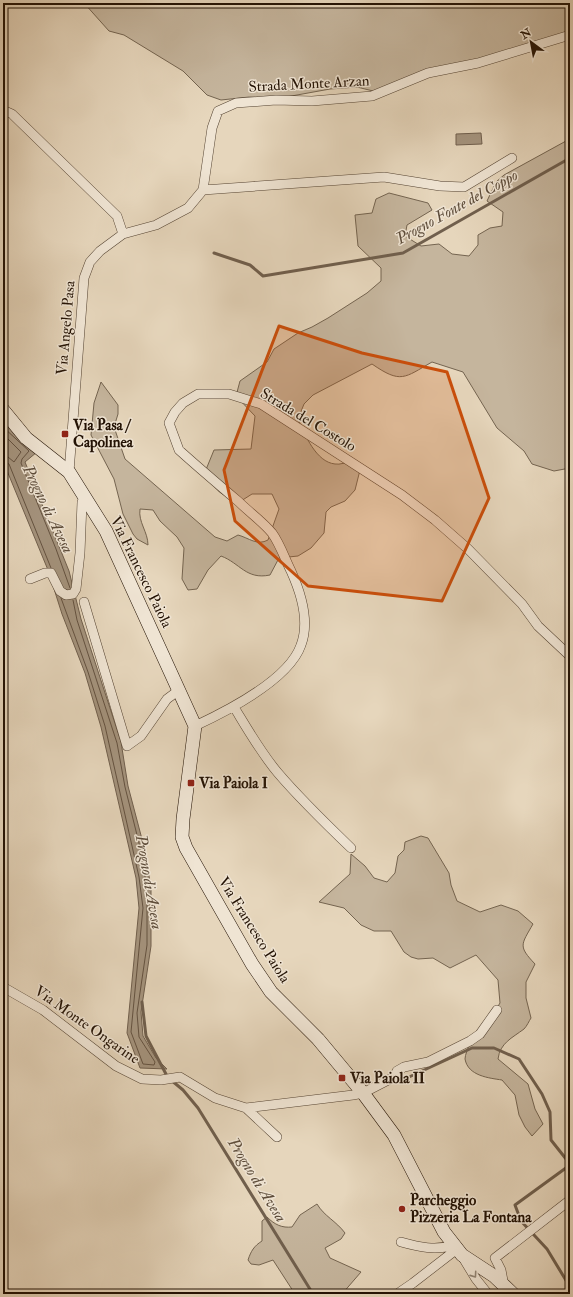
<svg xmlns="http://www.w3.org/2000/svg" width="573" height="1297" font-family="'IM FELL Double Pica',serif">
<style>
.green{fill:#c5b59d;stroke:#746450}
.water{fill:#a4937d;stroke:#705f4d}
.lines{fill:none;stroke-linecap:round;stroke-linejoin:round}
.shore{stroke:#645240;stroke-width:1}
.stream{stroke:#705f4d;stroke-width:3}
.street-casing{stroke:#544332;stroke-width:10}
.secondary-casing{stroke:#231204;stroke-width:14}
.street{stroke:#efe4d3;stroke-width:9}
.secondary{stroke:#efe4d3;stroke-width:13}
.oneway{stroke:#938676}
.marked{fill:#ca4e0b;fill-opacity:0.2;stroke:#ca4e0b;stroke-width:3;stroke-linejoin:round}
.poi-dot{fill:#8f2418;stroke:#efe4d3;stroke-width:1.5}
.labels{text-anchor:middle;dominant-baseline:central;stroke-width:3;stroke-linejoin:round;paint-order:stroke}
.street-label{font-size:15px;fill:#231204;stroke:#efe4d3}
.poi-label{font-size:15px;font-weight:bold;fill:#231204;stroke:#efe4d3;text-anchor:start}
.water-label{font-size:16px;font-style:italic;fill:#5d4c3a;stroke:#efe4d3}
</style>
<rect width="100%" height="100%" fill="#e6d6bc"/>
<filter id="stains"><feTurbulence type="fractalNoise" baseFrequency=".005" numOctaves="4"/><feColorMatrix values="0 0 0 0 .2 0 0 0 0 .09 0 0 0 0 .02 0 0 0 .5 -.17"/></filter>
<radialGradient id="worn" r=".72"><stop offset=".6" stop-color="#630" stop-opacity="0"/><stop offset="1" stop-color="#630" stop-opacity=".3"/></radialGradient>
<path class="green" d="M 84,3 L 570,3 L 570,41 L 566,35 L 377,92 L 357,87 L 330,89 L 275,99 L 249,97 L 221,100 L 207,95 L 183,71 L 124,35 L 109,31 Z
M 570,136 L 570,468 L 554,471 L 532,464 L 524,451 L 497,428 L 463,372 L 432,362 C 404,378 401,384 372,364 L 313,395 L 304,404 L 298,419 C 305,435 316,462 335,464 C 340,465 346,462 351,462 L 360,470 L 355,490 L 345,501 L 331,507 L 326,512 L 324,533 L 311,548 L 298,556 L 279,558 L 270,575 C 246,580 240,563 221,556 L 208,570 L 197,589 L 188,590 L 182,579 L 184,548 L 177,537 L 160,521 L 153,510 L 140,509 C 138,522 148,532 148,545 L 137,539 L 133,534 L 123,514 L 114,479 L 91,435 L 94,403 L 101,382 L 118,405 L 118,414 L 114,427 L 125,459 L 215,537 L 227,541 L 238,535 C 249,538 257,546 268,540 L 279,509 L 272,494 L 252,494 L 241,501 C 218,495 217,491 205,472 L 214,450 L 251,449 L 255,416 L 236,396 L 240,381 L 267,362 L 274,349 L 298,333 L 312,327 L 328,318 L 367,293 L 381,281 L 381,268 L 358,246 L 355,215 L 372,213 L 376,199 L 389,193 L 428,203 L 432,210 L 407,225 L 405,236 L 421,246 L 439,244 L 452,254 L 469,256 L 478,245 L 478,235 L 490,228 L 502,226 L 503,212 L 487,201 L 496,182 L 504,175 L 566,141 Z
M 421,836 L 428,838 L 449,873 L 451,885 L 457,901 L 480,912 L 501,905 L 518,911 L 533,924 C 521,945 518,946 535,964 L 526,982 L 526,998 L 531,1018 C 529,1021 527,1026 524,1029 C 512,1038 500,1043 498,1059 L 528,1084 L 535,1109 L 543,1124 L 532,1136 L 525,1127 L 519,1115 L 515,1095 L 502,1080 C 489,1078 468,1076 465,1059 C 465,1055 468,1048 470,1043 L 478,1039 L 500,1003 L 498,980 L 476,955 L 450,968 L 433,958 L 418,959 L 411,957 L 404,952 L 391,931 L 374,931 L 361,925 L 344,908 L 319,902 L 350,874 L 351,854 L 365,866 L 374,878 L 387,882 L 395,873 L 398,856 L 404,850 L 405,842 Z
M 317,1204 C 324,1216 336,1221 345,1233 L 341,1239 L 325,1248 L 330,1258 L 361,1272 L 342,1294 L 295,1294 L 273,1260 L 259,1265 L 251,1264 L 248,1260 C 251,1251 254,1246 262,1241 L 262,1221 L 267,1217 C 275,1225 282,1228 292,1227 L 300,1215 Z"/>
<path class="water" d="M 481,133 L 482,144 L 456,145 L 456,134 Z
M 3,421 L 37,452 L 25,462 L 69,571 L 81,619 L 121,742 L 128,786 L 143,843 L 151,887 L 151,946 L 141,1012 L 143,1036 L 156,1058 L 167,1069 L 140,1068 L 127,1033 L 139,908 L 136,878 L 101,727 L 85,673 L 62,614 L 48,570 L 3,461 Z"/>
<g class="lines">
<path class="shore" d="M 3,427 L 29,451 L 22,459 L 21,463 L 56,549 L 70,588
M 3,434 L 21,452 L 14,462 L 8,457 L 3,456
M 3,461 L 9,464 L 51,568
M 61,598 L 88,672 L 105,726 L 139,877 L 143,908 L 131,1032 L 143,1064 L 154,1065 L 155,1062 L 139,1037 L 137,1013 L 147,945 L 147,888 L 139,843 L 125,787 L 117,743 L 77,620 L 73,600"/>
<path class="stream" d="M 214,253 L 250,265 L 263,276 L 403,253 L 570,158
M 142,1002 L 146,1036 L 167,1076
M 409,1077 L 472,1048 L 494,1048 L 519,1059 L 542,1094 L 550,1112 L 551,1140 L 570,1164
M 171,1080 L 183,1090 L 198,1108 L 313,1294
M 570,1165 L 515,1205 L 521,1221 L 547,1249 L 570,1287"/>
<defs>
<path id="street" d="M 3,110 L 12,114 L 117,216 L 123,234
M 203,190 L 384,177 L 440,186 L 464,187 L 512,158
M 69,472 L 84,278 L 90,262 L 100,251 L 123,234 L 156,225 L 188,208 L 203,190 L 212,128 L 218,111 L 236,103 L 276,100 L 312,101 L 372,96 L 428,73 L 478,63 L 570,35
M 30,579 L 45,573 L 51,573 L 60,591 L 66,595 L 73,594 L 76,589 L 80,553 L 82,502 L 85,497
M 84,602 L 127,746 L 141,736 L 167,699 L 179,690
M 234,707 C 248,730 261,753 278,773 C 301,800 326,824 351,848
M 195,726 C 227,711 289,680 301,645 C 310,621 301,593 291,571 C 285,559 280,544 272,533 C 263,522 249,512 239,502 C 219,485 199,468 179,450 L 169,423 L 175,412 L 183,403 L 198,394 L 229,394 L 261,404 L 402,495 L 435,520 L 468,549 L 522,604 L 538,626 L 570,656
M 3,987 L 43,1010 L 116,1066 L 142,1079 L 161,1080 L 180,1077 L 215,1098 L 246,1108 L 353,1095 L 363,1093 L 394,1077 L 397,1071 L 404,1067 L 428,1062 L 470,1041 L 480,1034 L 497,1010
M 246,1108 L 277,1137
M 401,1242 C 419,1247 436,1251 453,1245
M 462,1256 L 476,1279 L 488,1294
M 504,1286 L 501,1270 L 495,1258 L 570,1200
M 397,1294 L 413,1283 L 457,1249"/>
<path id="secondary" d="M 3,410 L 26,438 L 69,472 L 106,531 L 195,726 L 183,819 L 182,837 L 186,848 L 252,964 L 271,992 L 318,1039 L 363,1093 L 394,1135 L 444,1232 L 462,1255 L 494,1276 L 513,1294"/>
</defs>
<use href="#street" class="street-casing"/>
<use href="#secondary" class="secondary-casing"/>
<use href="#street" class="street"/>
<use href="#secondary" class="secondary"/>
</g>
<defs><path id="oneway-chevron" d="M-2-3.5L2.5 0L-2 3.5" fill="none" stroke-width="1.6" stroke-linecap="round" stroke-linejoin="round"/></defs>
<use class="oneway" href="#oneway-chevron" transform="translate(474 1275) rotate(55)"/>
<path class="marked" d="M 279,326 L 362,353 L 447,372 L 489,498 L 442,601 L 308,586 L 235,521 L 224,470 Z"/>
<g class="poi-dot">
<rect x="61" y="430" width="8" height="8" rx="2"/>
<rect x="187" y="779" width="8" height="8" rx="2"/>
<rect x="338" y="1074" width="8" height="8" rx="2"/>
<circle cx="402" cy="1209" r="4"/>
</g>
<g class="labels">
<g class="street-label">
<text transform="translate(309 84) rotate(-3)">Strada Monte Arzan</text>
<text transform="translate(66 328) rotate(-85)">Via Angelo Pasa</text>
<text transform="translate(308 420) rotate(31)">Strada del Costolo</text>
<text transform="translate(141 572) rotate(64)">Via Francesco Paiola</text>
<text transform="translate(254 930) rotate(58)">Via Francesco Paiola</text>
<text transform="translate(87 1025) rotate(35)">Via Monte Ongarine</text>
</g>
<g class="poi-label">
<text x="73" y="425">Via Pasa /<tspan x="73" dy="17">Capolinea</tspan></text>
<text x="199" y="783">Via Paiola I</text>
<text x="350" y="1078">Via Paiola II</text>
<text x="410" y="1200">Parcheggio<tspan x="410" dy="17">Pizzeria La Fontana</tspan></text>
</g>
<g class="water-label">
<text transform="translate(457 207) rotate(-29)">Progno Fonte del Coppo</text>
<text transform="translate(48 509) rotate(64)">Progno di Avesa</text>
<text transform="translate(149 882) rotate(80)">Progno di Avesa</text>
<text transform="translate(257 1180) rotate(58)">Progno di Avesa</text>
</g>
</g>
<rect width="573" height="1297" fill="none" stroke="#e6d6bc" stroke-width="16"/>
<rect x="4" y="4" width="565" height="1289" fill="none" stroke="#231204" stroke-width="2"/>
<rect x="8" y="8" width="557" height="1281" fill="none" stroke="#231204"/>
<g transform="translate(531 42) rotate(328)" stroke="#efe4d3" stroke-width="3" paint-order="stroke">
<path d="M0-3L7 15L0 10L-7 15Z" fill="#231204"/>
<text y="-6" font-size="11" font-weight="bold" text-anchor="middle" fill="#231204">N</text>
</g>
<rect width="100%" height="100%" filter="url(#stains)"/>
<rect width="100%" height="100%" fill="url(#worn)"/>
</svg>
